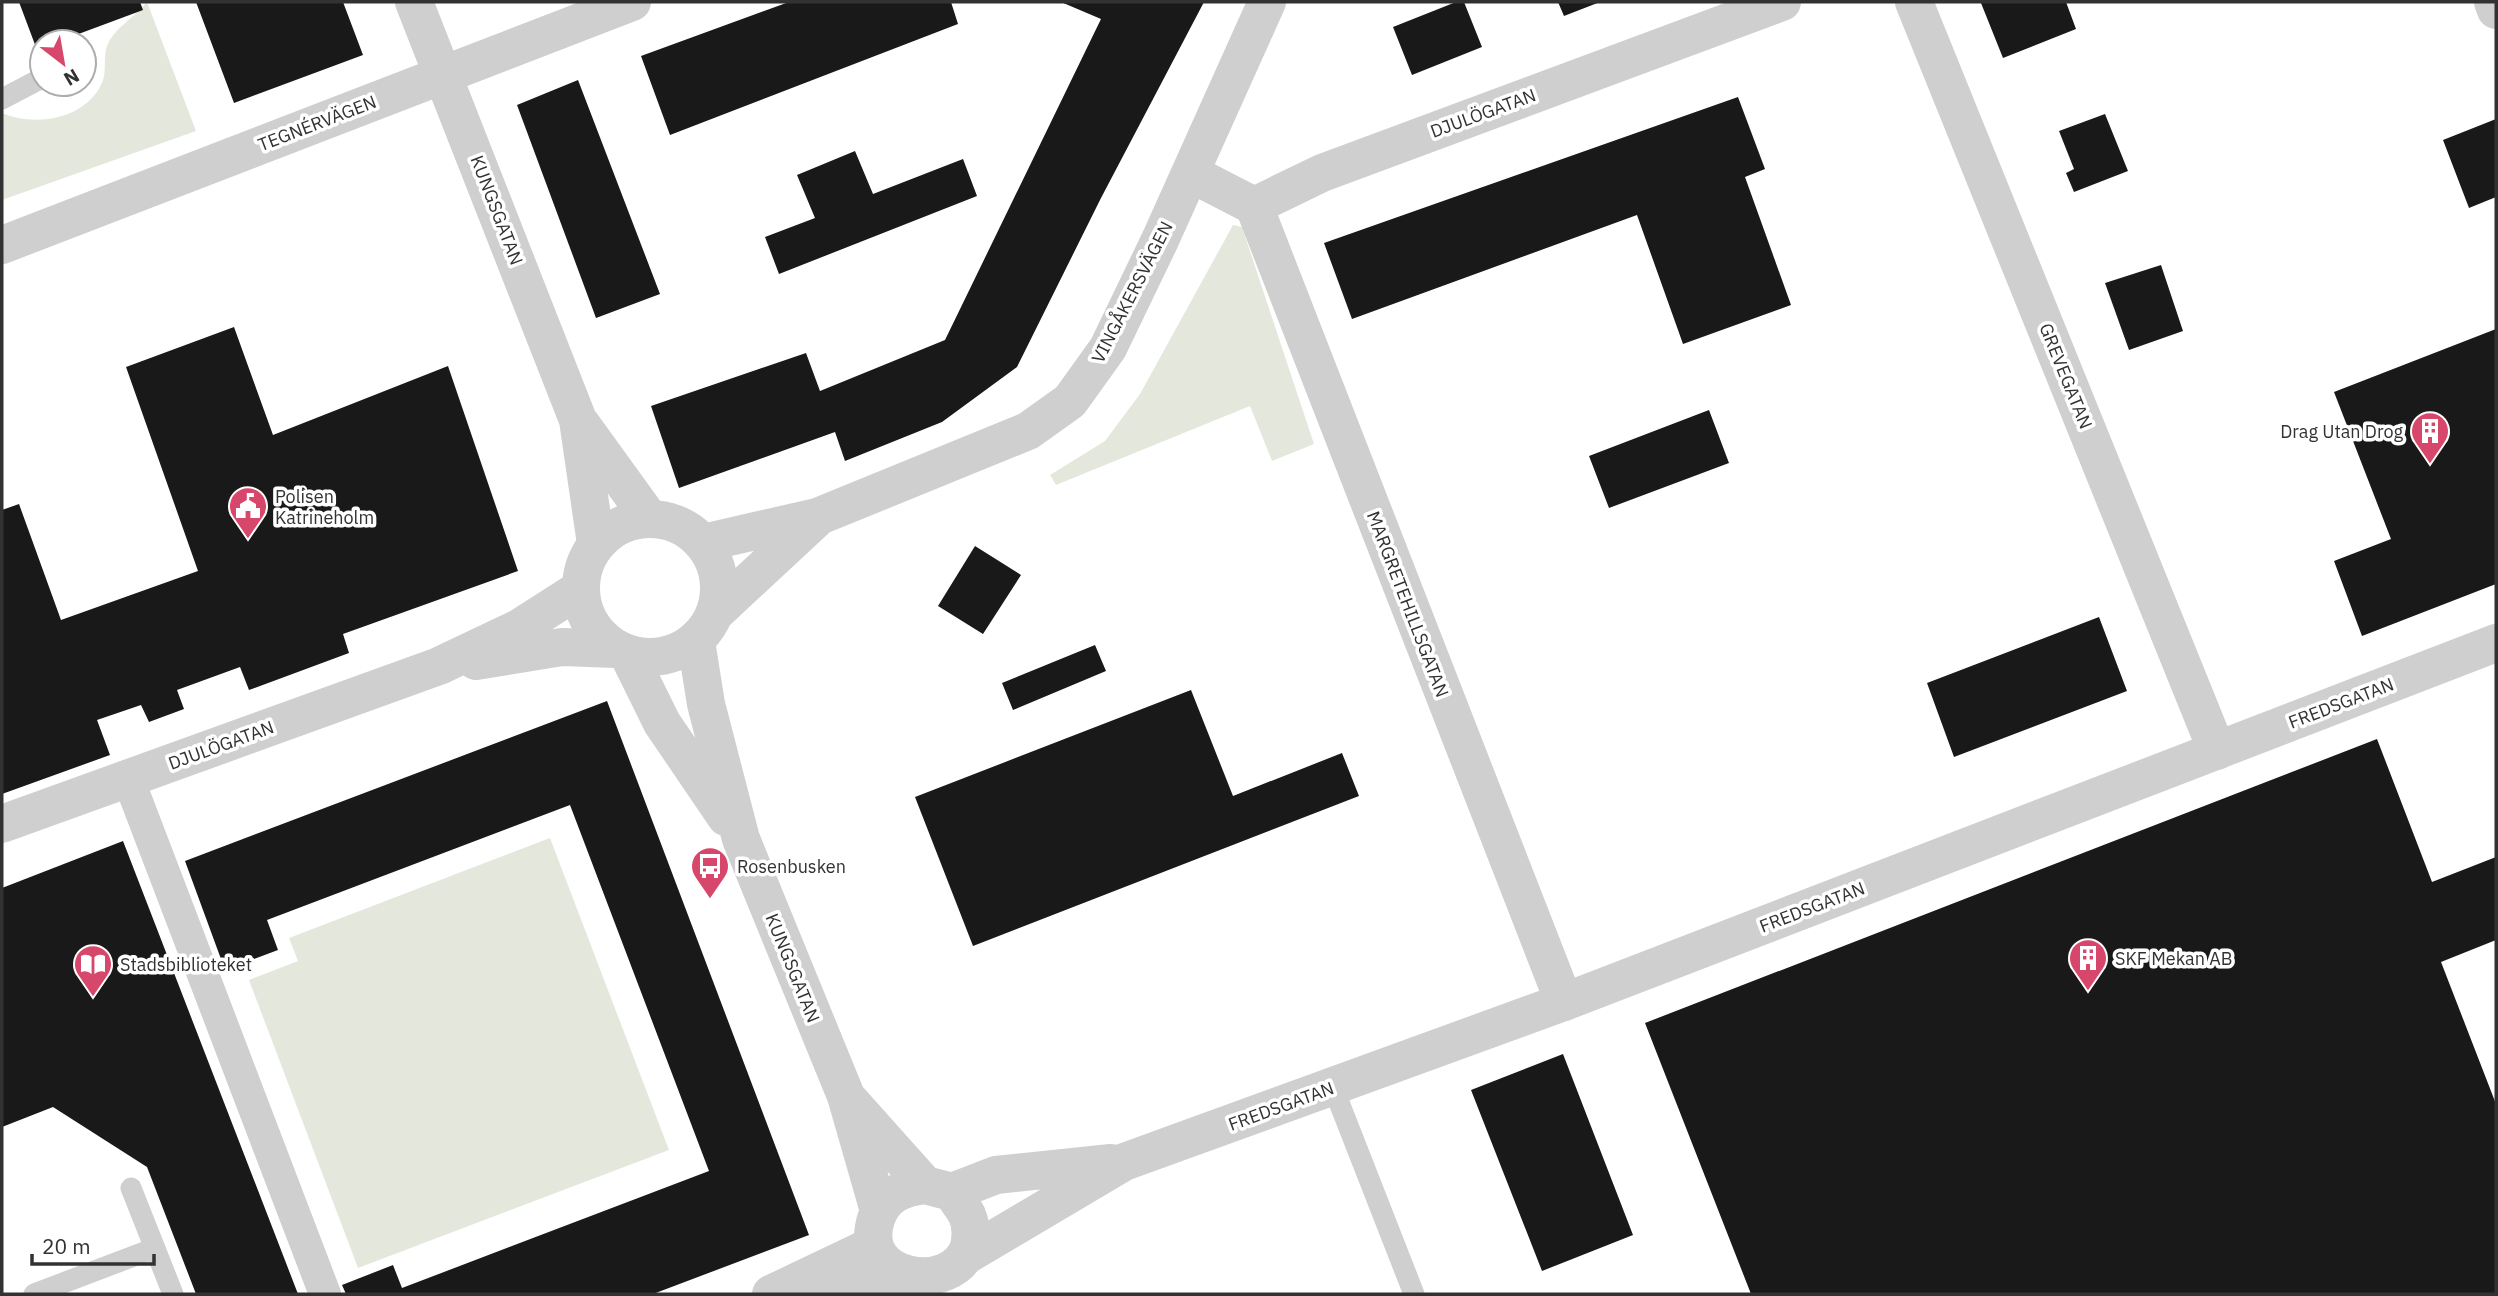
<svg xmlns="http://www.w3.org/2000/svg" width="2498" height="1296" font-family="'IBM Plex Sans',sans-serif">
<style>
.green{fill:#e4e8dc}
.building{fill:#191919}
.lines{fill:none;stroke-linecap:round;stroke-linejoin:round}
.service{stroke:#cfcfcf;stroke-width:21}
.pedestrian{stroke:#cfcfcf;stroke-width:32}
.minor{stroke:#cfcfcf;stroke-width:38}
.tertiary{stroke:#cfcfcf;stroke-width:38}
.labels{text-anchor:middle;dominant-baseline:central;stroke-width:7;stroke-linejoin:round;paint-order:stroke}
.street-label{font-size:18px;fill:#323232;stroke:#fff}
.poi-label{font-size:18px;fill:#323232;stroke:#fff;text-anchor:start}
</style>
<rect width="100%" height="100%" fill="#fff"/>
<path class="green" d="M 147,2 L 196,131 L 2,200 L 2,113 C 35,127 85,120 102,83 C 107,72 103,57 107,46 C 114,28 135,17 147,2 Z
M 1233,225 L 1242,227 L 1314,444 L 1272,461 L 1250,406 L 1056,485 L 1050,475 L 1105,441 L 1140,394 Z
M 550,838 L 669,1150 L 358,1268 L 249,980 L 298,961 L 289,938 Z"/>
<path class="building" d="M 19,2 L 140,2 L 143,10 L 57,42 L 42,42 L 42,48 L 37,50 Z
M 196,2 L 343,2 L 363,55 L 234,103 Z
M 789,2 L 951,2 L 958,24 L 670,135 L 641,56 Z
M 1061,2 L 1204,2 L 1101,198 L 1017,367 L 942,422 L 845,461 L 835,432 L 679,488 L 651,406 L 806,353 L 820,391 L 945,340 L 1101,19 Z
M 1456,2 L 1464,2 L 1482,47 L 1412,75 L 1393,27 Z
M 1558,2 L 1600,2 L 1564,16 Z
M 1985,2 L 2066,2 L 2076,29 L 2003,58 L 1981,3 Z
M 578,80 L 660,294 L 596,318 L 517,105 Z
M 1738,97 L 1765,169 L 1745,177 L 1791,305 L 1683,344 L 1637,215 L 1352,319 L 1324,243 Z
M 2105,114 L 2128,171 L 2074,192 L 2066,173 L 2074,169 L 2059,131 Z
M 2496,119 L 2496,197 L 2469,208 L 2443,140 Z
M 855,151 L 873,194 L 963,159 L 977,196 L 779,274 L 765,237 L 815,218 L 797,175 Z
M 2161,265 L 2183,331 L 2129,350 L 2105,283 Z
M 234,327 L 273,435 L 448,366 L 518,571 L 343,634 L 349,653 L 249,690 L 240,667 L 177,690 L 184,709 L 149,722 L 141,705 L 97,720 L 110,755 L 2,794 L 2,510 L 19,504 L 61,620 L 198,571 L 126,367 Z
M 2496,329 L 2496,584 L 2362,636 L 2334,561 L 2391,539 L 2334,392 Z
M 1709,410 L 1729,463 L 1609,508 L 1589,456 Z
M 975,546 L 1021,575 L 983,634 L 938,606 Z
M 2099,617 L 2127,691 L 1954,757 L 1927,683 Z
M 1095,645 L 1106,671 L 1013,710 L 1002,683 Z
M 1191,690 L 1233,796 L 1342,753 L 1359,796 L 973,946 L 915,797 Z
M 607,701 L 809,1235 L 653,1294 L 346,1294 L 342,1285 L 393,1265 L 402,1288 L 709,1171 L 570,805 L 267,920 L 278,950 L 225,970 L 185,861 Z
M 2377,739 L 2432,882 L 2496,857 L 2496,940 L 2441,962 L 2496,1104 L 2496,1294 L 1751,1294 L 1645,1023 Z
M 123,841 L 298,1294 L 196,1294 L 147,1167 L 53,1107 L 2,1127 L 2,888 Z
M 1563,1054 L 1633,1235 L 1542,1271 L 1471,1090 Z"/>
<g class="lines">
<path class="service" d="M 2,99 L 42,78
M 1333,1087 L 1414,1294
M 131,1188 L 173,1294
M 34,1294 L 155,1248"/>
<path class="pedestrian" d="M 128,778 L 325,1294"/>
<path class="minor" d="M 414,2 L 578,420 L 596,544
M 1914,2 L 2217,751
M 2493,2 L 2496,10
M 1190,173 L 1254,206 L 1322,173 L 1782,2
M 1254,206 L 1564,1002
M 2,245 L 632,2
M 581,424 L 649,518
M581 588a69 69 0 1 1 138 0a69 69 0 1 1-138 0Z
M 703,543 L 817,517 L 1028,431 L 1070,401 L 1108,348 L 1160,240 L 1267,2
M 716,612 L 816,519
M 696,641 L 706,704 L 741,839 L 846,1096 L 879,1211
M 628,654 L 662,723 L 726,817
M 476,661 L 562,647 L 616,649
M 2,824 L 439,666 L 519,628 L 580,589
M 849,1100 L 925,1185
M 771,1294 L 874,1245
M 801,1294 L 899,1278"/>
<path class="tertiary" d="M 925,1185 L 952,1192 C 957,1200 963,1207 967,1215 C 971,1224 971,1237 969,1247 C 953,1296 856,1281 876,1219 C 884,1195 902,1188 925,1185 Z
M 952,1192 L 996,1175 L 1111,1163
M 967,1255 L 1124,1162 L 1564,1002 L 2496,643"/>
</g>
<defs>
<symbol id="building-pin" viewBox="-11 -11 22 30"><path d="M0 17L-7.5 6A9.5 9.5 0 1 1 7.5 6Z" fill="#d7466b" stroke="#fff"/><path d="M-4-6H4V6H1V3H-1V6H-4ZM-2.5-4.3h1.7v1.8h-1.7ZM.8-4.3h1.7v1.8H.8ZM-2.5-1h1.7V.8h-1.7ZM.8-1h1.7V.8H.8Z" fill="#fff"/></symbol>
<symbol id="civic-pin" viewBox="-11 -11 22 30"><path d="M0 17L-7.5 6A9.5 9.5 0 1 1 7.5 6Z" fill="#d7466b" stroke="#fff"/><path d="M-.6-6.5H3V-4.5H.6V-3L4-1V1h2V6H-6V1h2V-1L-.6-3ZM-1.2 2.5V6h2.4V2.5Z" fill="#fff"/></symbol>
<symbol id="bus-pin" viewBox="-11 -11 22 30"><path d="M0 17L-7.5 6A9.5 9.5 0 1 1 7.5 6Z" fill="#d7466b" stroke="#fff"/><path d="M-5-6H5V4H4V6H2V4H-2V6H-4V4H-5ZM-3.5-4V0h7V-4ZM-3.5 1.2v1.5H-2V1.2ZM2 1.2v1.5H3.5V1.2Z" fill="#fff"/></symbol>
<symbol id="library-pin" viewBox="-11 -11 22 30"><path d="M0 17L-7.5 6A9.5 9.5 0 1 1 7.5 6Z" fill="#d7466b" stroke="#fff"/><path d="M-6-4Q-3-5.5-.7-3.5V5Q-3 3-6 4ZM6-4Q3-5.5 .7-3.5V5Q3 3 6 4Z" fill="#fff"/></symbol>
</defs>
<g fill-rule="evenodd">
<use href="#building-pin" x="2408" y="409" width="44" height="60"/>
<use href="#civic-pin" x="226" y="484" width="44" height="60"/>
<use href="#bus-pin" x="688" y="844" width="44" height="60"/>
<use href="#building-pin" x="2066" y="936" width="44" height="60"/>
<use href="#library-pin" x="71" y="942" width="44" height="60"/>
</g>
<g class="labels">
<g class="street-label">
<text transform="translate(1483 113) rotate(-20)">DJULÖGATAN</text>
<text transform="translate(317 123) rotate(-21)">TEGNÉRVÄGEN</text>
<text transform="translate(497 210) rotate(69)">KUNGSGATAN</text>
<text transform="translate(1132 292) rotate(-63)">VINGÅKERSVÄGEN</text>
<text transform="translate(2066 376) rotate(68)">GREVEGATAN</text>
<text transform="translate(1408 604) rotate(69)">MARGRETEHILLSGATAN</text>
<text transform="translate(2341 703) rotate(-21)">FREDSGATAN</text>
<text transform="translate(221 745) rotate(-20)">DJULÖGATAN</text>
<text transform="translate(1812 907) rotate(-21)">FREDSGATAN</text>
<text transform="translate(793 968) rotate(68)">KUNGSGATAN</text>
<text transform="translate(1281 1106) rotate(-20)">FREDSGATAN</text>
</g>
<g class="poi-label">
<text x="2403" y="431" text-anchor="end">Drag Utan Drog</text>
<text x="275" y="496">Polisen<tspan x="275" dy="21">Katrineholm</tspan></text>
<text x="737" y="866">Rosenbusken</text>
<text x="2115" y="958">SKF Mekan AB</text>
<text x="120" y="964">Stadsbiblioteket</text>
</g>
</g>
<rect width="2498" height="1296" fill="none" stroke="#323232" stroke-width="7"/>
<g transform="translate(63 63) rotate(149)"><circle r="33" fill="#ffffff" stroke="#adadad" stroke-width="2"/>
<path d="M0-5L12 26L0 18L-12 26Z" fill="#d7466b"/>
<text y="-10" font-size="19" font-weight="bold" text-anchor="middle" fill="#323232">N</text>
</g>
<path d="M32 1254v10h122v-10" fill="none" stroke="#323232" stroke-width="3.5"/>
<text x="42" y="1254" font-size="21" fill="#323232" stroke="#ffffff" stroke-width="5" paint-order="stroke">20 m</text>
</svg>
